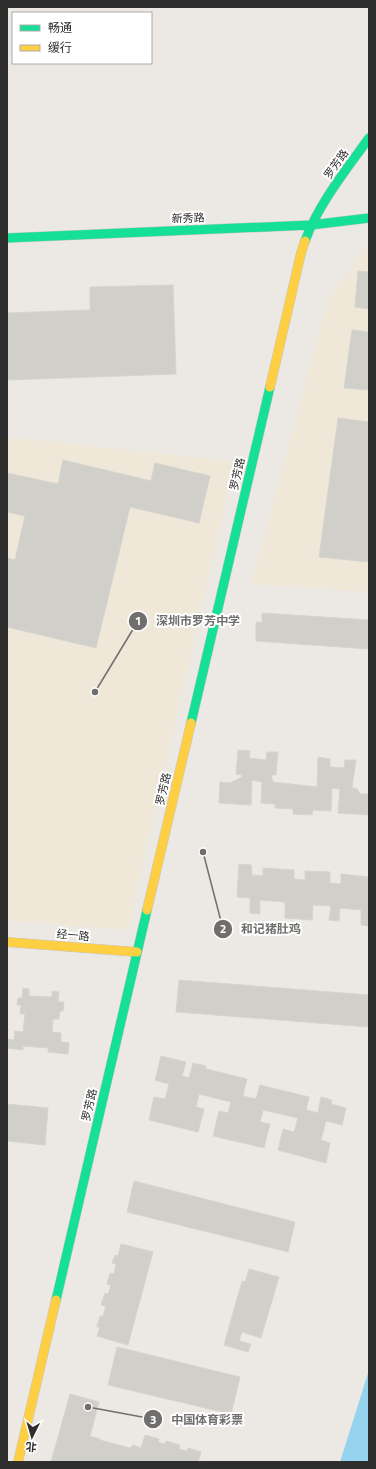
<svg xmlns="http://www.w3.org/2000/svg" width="376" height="1469" font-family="'Titillium Web','Noto Sans SC',sans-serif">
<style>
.education{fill:#efe8d9}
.water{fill:#96d3ee}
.building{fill:#d1cfca;stroke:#d7d4d0}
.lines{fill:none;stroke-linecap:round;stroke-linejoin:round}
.fast-casing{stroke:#c5c5c5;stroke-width:10}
.slow-casing{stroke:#c5c5c5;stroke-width:10}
.fast{stroke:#16e098;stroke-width:9}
.slow{stroke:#ffcf43;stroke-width:9}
.labels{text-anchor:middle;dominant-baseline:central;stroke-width:4;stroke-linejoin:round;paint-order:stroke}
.street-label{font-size:11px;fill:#2e2e2e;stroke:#fff}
.leader{fill:none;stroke:#706f6e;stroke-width:1.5}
.callout-dot{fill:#706f6e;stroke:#fff;stroke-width:1.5}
.mark-label{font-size:12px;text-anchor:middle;font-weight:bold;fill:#fff}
.callout-label{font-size:12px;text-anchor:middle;font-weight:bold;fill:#706f6e;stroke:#fff;stroke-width:4;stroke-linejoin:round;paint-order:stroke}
</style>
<rect width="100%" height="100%" fill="#ece9e4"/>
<path class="education" d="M 369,242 L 369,592 L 251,584 L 328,300 Z
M 7,437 L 158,453 L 235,462 L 128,930 L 7,921 Z"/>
<path class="water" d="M 369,1370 L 369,1462 L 340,1462 Z"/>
<path class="building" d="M 358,271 L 369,272 L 369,309 L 355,307 Z
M 173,285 L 176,374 L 7,380 L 7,313 L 90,310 L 90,287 Z
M 352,330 L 369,332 L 369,390 L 344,388 Z
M 338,418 L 369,422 L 369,562 L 319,557 Z
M 63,460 L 151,481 L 155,463 L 210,476 L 199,523 L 130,507 L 96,648 L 7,627 L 7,558 L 15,560 L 25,516 L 7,512 L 7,473 L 58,484 Z
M 262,613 L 369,620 L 369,649 L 256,641 L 256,622 L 262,623 Z
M 238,750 L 250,751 L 249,758 L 266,760 L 267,752 L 278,752 L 276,775 L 271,775 L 273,782 L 317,787 L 318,757 L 330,759 L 330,767 L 344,768 L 345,760 L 356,760 L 352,788 L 357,789 L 360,794 L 369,794 L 369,815 L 338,813 L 340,789 L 332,788 L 331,811 L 313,810 L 312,815 L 293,814 L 293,809 L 275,808 L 275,804 L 261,803 L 262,782 L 252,780 L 251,805 L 219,803 L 220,782 L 230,783 L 242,777 L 242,775 L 236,774 Z
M 239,864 L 251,865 L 252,875 L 263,876 L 263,868 L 294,870 L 294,879 L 305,880 L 305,871 L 330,872 L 330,883 L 341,884 L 341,874 L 369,877 L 369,926 L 361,925 L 361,910 L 340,908 L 339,921 L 329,920 L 331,906 L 313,905 L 312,920 L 285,918 L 285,902 L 260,900 L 260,914 L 250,913 L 250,898 L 237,897 Z
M 179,980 L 369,995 L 369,1027 L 176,1012 Z
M 23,988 L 29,989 L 29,996 L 52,997 L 52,991 L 59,992 L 58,1002 L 64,1002 L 63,1011 L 60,1011 L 59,1019 L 53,1019 L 52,1032 L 61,1033 L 61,1042 L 69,1043 L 68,1054 L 48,1052 L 48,1048 L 23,1046 L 23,1050 L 7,1048 L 7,1039 L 14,1040 L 15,1031 L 23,1032 L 25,1014 L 20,1014 L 21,1005 L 17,1005 L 18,998 L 22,998 Z
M 161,1056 L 186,1062 L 182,1076 L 189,1078 L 193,1063 L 206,1066 L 206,1069 L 247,1079 L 243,1096 L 256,1099 L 260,1085 L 309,1097 L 306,1110 L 318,1113 L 321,1097 L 332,1100 L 331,1104 L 346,1108 L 342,1125 L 326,1121 L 321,1140 L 330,1143 L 326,1163 L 278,1150 L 283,1129 L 294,1132 L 298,1118 L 263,1110 L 260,1122 L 270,1124 L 264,1148 L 213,1136 L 219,1111 L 228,1113 L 231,1102 L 199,1094 L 196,1107 L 204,1109 L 198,1132 L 149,1120 L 154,1097 L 165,1099 L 169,1084 L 155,1080 Z
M 7,1104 L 48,1108 L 45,1145 L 7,1141 Z
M 134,1181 L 295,1222 L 288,1252 L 127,1212 Z
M 121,1244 L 153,1252 L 128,1345 L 97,1336 L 100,1327 L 97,1327 L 100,1316 L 103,1316 L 106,1306 L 101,1305 L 105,1293 L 108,1294 L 111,1285 L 107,1284 L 110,1273 L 114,1274 L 116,1264 L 112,1263 L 115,1255 L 118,1256 Z
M 249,1269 L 279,1277 L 261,1338 L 242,1332 L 239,1341 L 251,1344 L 248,1352 L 224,1345 L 242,1281 L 245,1282 Z
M 117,1347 L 240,1377 L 231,1414 L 108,1385 Z
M 70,1394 L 99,1402 L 90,1436 L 100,1439 L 100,1440 L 130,1448 L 133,1445 L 141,1448 L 145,1435 L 159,1439 L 158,1442 L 165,1444 L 166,1441 L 180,1445 L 179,1449 L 187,1451 L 188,1448 L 201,1452 L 198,1462 L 51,1462 Z"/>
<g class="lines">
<defs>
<path id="fast" d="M 7,238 L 311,225 L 369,218
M 305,241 C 319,203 346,170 369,138
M 191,723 L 270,387
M 56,1300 L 147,910"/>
<path id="slow" d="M 270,387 L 301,253 L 305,241
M 147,910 L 191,723
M 7,942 L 137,952
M 18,1462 L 56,1300"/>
</defs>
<use href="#fast" class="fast-casing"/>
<use href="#slow" class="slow-casing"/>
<use href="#fast" class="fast"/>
<use href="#slow" class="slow"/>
</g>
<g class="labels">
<g class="street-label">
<text transform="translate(336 164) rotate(-55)">罗芳路</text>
<text transform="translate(188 218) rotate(-2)">新秀路</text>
<text transform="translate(237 474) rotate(-77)">罗芳路</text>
<text transform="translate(163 789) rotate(-77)">罗芳路</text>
<text transform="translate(73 935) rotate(5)">经一路</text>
<text transform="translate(89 1105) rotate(-77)">罗芳路</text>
</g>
</g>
<path class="leader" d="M95 692L138 621M203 852L223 929M88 1407L153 1419"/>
<g class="callout-dot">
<circle cx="95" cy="692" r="4"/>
<circle cx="203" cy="852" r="4"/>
<circle cx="88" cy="1407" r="4"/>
<circle cx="138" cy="621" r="10"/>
<circle cx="223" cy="929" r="10"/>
<circle cx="153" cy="1419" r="10"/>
</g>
<g class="mark-label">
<text x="138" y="625">1</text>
<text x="223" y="933">2</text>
<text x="153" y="1424">3</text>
</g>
<g class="callout-label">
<text x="198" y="625">深圳市罗芳中学</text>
<text x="271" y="933">和记猪肚鸡</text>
<text x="207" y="1424">中国体育彩票</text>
</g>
<rect width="376" height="1469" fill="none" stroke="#2e2e2e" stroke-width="16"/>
<rect x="12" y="12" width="140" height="52" fill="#ffffff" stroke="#ababab"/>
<rect x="20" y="25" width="20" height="6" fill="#16e098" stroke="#ababab"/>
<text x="48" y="32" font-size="12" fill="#2e2e2e">畅通</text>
<rect x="20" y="45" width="20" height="6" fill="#ffcf43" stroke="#ababab"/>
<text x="48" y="52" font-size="12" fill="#2e2e2e">缓行</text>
<g transform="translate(32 1437) rotate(185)" stroke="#ffffff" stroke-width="3" paint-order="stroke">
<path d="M0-3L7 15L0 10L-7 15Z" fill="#2e2e2e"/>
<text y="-6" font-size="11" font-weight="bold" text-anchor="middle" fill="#2e2e2e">北</text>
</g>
</svg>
